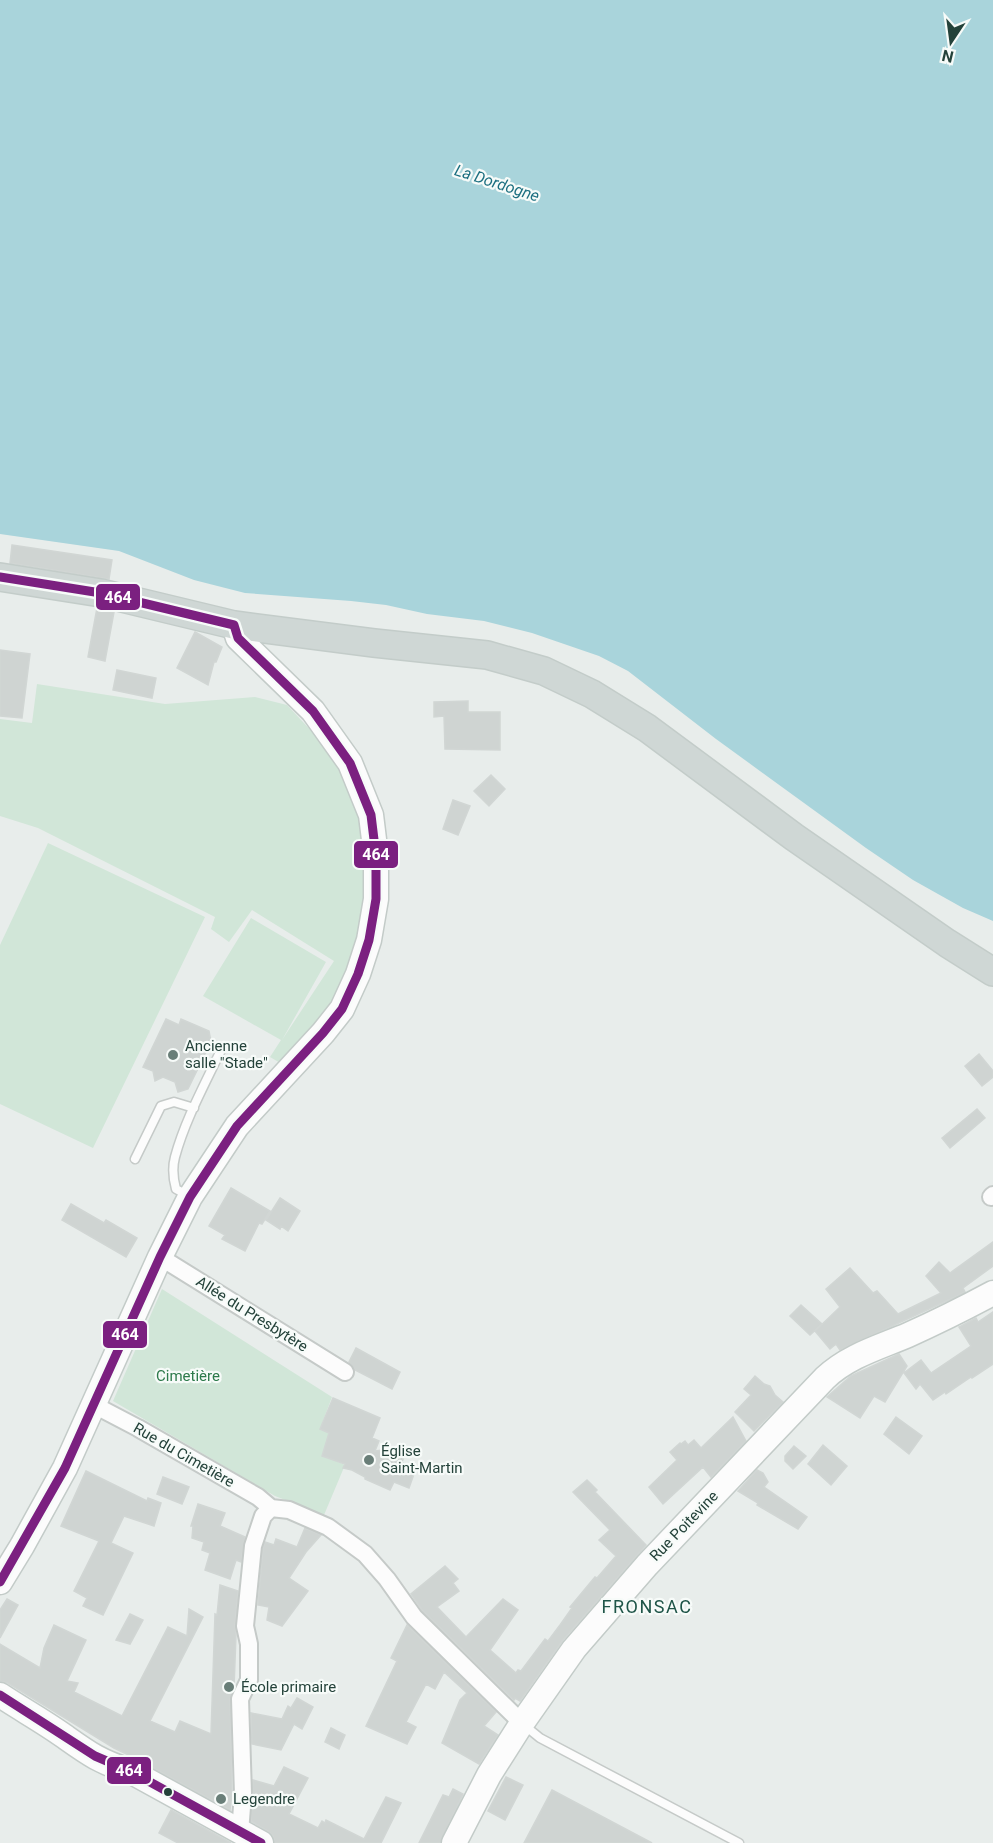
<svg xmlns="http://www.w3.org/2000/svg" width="993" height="1843" font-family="Roboto,sans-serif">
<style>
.green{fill:#d1e6d8}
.water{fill:#a9d4db}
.building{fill:#cfd4d2;stroke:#d1d6d4;stroke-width:1.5}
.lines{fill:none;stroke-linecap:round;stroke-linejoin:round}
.lane-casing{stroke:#c5cac8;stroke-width:11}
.street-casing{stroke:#c5cac8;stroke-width:20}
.secondary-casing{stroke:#c3cbc8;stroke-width:27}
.primary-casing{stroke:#c3ccc9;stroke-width:30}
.lane{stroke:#fcfcfc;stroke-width:8}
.street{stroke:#fcfcfc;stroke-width:16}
.secondary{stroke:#fcfcfc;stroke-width:24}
.primary{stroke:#cfd7d5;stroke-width:27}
.bus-1-casing{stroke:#f7fbf9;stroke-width:14}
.bus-1{stroke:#7b2080;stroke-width:9}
.poi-dot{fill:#697e78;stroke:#f7fbf9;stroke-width:2}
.bus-dot{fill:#24423a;stroke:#f7fbf9;stroke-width:2}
.labels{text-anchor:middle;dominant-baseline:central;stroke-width:4.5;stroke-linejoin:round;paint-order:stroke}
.poi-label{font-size:15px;fill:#24423a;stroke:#f7fbf9;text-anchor:start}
.street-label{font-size:15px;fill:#24423a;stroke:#f7fbf9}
.park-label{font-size:15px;fill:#2d7a4b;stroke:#f7fbf9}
.water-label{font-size:16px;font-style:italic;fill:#1c6f80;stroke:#f7fbf9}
.quarter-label{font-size:18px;letter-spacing:1.5px;fill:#1f5548;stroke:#f7fbf9}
.line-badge{stroke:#f7fbf9;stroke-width:2}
.badge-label{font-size:16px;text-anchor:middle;font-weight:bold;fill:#fff}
</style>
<rect width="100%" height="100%" fill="#e8edeb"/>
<path class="green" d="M 37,684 L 165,704 L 255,697 L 287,705 L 317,737 L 349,784 L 364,826 L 371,885 L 351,970 L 326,1015 L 282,1064 L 270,1057 L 281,1040 L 203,996 L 251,918 L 326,962 L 282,1040 L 334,961 L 252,910 L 229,942 L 211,929 L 215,917 L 38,828 L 0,816 L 0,719 L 32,723 Z
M 48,843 L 205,917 L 93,1148 L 0,1104 L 0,945 Z
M 162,1289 L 332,1397 L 320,1429 L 332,1434 L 325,1456 L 345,1465 L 324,1515 L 275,1496 L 113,1401 Z"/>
<path class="water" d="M 0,0 L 993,0 L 993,921 L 963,908 L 913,880 L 866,848 L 716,739 L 628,671 L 599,656 L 532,633 L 484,621 L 427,614 L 386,605 L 351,601 L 245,593 L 194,580 L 119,551 L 0,534 Z"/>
<path class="building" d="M 12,545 L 112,560 L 109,579 L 10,563 Z
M 97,608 L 114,612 L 105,661 L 88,657 Z
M 195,632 L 222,647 L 216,662 L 214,662 L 208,685 L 177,668 Z
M 0,650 L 30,654 L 22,718 L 0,716 Z
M 117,670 L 156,678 L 152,698 L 113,690 Z
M 468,701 L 468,712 L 500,712 L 500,750 L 445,749 L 444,716 L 434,717 L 434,702 Z
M 491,775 L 505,789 L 489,806 L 474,791 Z
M 453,800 L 470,806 L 458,835 L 443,829 Z
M 166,1019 L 179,1025 L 181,1019 L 209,1031 L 211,1042 L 188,1089 L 178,1092 L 175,1082 L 163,1077 L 155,1081 L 153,1071 L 143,1067 Z
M 979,1054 L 993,1071 L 993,1077 L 982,1086 L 965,1066 Z
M 977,1109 L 985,1118 L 950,1148 L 942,1138 Z
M 231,1188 L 270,1211 L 262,1224 L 259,1223 L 245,1251 L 222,1239 L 225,1235 L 209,1226 Z
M 280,1198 L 300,1211 L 288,1231 L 281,1226 L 280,1229 L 266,1220 Z
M 71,1204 L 104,1223 L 106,1220 L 137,1238 L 126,1257 L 62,1220 Z
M 993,1242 L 993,1266 L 963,1288 L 965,1292 L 955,1297 L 840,1350 L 836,1344 L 830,1349 L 815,1331 L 840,1307 L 826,1289 L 850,1268 L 873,1293 L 877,1291 L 898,1314 L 941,1293 L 926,1276 L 939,1262 L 950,1273 Z
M 801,1305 L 822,1324 L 810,1335 L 790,1316 Z
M 993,1312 L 993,1364 L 972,1378 L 971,1377 L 946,1394 L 945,1392 L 933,1400 L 920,1384 L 916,1389 L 904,1373 L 921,1360 L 931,1373 L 971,1346 L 959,1327 L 976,1318 L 978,1322 Z
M 356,1348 L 400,1372 L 392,1389 L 355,1370 L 349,1362 Z
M 899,1354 L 907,1366 L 885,1402 L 874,1396 L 860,1418 L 827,1397 L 851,1376 Z
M 755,1376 L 764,1384 L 770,1386 L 775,1395 L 783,1402 L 754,1431 L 735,1412 L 751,1395 L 744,1389 Z
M 333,1398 L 380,1418 L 372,1438 L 379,1441 L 375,1451 L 390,1449 L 404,1457 L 402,1462 L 415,1471 L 409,1488 L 394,1482 L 390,1490 L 365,1479 L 365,1477 L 352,1470 L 343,1468 L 345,1464 L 322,1456 L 329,1433 L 320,1429 Z
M 733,1417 L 746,1441 L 711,1477 L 703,1467 L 663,1504 L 649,1487 L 677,1460 L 670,1452 L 680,1443 L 681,1444 L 685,1441 L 688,1445 L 694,1440 L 701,1448 Z
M 896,1417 L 922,1436 L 909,1454 L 884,1434 Z
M 823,1445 L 847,1466 L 831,1485 L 808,1464 Z
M 794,1446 L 806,1456 L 793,1469 L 785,1461 L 785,1456 Z
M 757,1470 L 763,1473 L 768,1482 L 764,1487 L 807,1517 L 798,1529 L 757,1505 L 758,1503 L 738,1491 Z
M 86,1471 L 147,1501 L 148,1498 L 161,1503 L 154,1526 L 124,1516 L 111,1543 L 133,1553 L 103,1615 L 83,1606 L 87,1598 L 74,1591 L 99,1541 L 61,1526 Z
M 163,1477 L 189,1487 L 182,1504 L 157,1494 Z
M 587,1480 L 597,1490 L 595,1492 L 646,1545 L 563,1640 L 520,1701 L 515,1698 L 514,1700 L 422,1610 L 411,1594 L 445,1566 L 458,1579 L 453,1583 L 459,1591 L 437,1607 L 466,1637 L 503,1599 L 518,1610 L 490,1650 L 516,1673 L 518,1670 L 521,1671 L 545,1639 L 548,1641 L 560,1625 L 572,1608 L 570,1607 L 595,1577 L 597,1578 L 616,1556 L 599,1540 L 610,1530 L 573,1492 Z
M 198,1504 L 225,1513 L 220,1526 L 245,1537 L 241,1562 L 236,1560 L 230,1579 L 205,1570 L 210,1553 L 202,1550 L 204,1542 L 192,1538 L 193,1526 L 191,1526 Z
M 305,1528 L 321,1535 L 306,1552 L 289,1578 L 308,1591 L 282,1626 L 267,1620 L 269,1607 L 258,1605 L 263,1548 L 265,1542 L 274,1545 L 276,1539 L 297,1547 Z
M 220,1585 L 238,1591 L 235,1625 L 236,1635 L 234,1688 L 230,1699 L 232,1794 L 230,1810 L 137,1759 L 114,1748 L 8,1683 L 0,1681 L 0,1644 L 40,1668 L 44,1648 L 54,1625 L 86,1640 L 67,1681 L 78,1683 L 74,1692 L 122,1716 L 168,1627 L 187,1636 L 189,1609 L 203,1617 L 150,1721 L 175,1732 L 180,1721 L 211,1734 L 215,1614 L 217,1615 Z
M 7,1599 L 18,1605 L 0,1638 L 0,1610 Z
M 130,1614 L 143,1620 L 130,1644 L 116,1640 Z
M 407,1625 L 496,1712 L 484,1726 L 498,1735 L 479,1764 L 442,1743 L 460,1700 L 467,1693 L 444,1672 L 435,1689 L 426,1684 L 406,1722 L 416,1727 L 407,1744 L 366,1726 L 397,1661 L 391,1658 Z
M 297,1698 L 313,1707 L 302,1729 L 294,1724 L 281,1750 L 252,1744 L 251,1713 L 282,1719 L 288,1706 L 291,1708 Z
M 331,1728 L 345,1735 L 339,1749 L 325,1742 Z
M 284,1767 L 308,1778 L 289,1814 L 318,1828 L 322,1821 L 325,1823 L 326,1820 L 364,1839 L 386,1797 L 401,1803 L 381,1843 L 275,1843 L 273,1836 L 268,1831 L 251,1821 L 253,1780 L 274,1786 Z
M 506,1777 L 523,1785 L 505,1820 L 488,1811 Z
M 453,1789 L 463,1794 L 440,1843 L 419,1843 L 443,1795 L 449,1797 Z
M 552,1790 L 652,1843 L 524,1843 Z
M 171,1810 L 231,1843 L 178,1843 L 159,1833 Z"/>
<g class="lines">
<defs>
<path id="lane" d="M 135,1159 L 161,1106 L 174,1102 L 194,1108
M 189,1196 L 176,1189 C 173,1178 172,1168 175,1157 C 185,1120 205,1084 221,1050
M 524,1725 L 540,1738 L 739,1843"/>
<path id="street" d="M 991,1197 L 993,1195
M 160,1257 L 345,1372
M 94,1405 L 138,1428 L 258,1497 L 271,1508
M 240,1832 L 243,1794 L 240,1699 L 249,1680 L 249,1644 L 245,1626 L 253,1546 L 263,1516 L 271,1508 L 289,1510 L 328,1527 L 365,1554 L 387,1579 L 414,1617 L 522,1723"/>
<path id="secondary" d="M 0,1582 L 22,1546 L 65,1468 L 160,1257 L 190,1197 L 237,1126 L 323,1033 L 342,1009 L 358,974 L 369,940 L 376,899 L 376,856 L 371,815 L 350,763 L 313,711 L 238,638 L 234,625
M 0,1695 C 21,1709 43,1721 64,1736 C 88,1753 100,1762 130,1771 L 261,1843
M 454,1843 L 489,1775 L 522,1723 L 574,1649 L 647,1565 L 825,1378 C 848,1356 880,1347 908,1335 C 937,1322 965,1308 993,1293"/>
<path id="primary" d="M 0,577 L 101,593 L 234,625 L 374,643 L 487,655 L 544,671 L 592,694 L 647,728 L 794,837 L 947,943 L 993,972"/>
</defs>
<use href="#lane" class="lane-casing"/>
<use href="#street" class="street-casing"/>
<use href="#secondary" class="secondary-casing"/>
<use href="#primary" class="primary-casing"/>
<use href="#lane" class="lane"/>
<use href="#street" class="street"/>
<use href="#secondary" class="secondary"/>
<use href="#primary" class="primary"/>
<defs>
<path id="bus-1" d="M 0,577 L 101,593 L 234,625
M 0,1582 L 65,1468 L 160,1257 L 190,1197 L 237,1126 L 323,1033 L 342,1009 L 358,974 L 369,940 L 376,899 L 376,856 L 371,815 L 350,763 L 313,711 L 238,638 L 234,625
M 0,1695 L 95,1756 L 130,1771 L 261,1843"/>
</defs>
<use href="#bus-1" class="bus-1-casing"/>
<use href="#bus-1" class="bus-1"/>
</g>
<g class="poi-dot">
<circle cx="173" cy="1055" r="6"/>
<circle cx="369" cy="1460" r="6"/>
<circle cx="229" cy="1687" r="6"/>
<circle cx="221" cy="1799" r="6"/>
</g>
<circle class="bus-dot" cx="168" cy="1792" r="5"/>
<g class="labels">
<g class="poi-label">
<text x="185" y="1046">Ancienne<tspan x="185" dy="17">salle "Stade"</tspan></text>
<text x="381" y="1451">Église<tspan x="381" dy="17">Saint-Martin</tspan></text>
<text x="241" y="1687">École primaire</text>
<text x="233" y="1799">Legendre</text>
</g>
<g class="street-label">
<text transform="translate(252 1314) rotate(32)">Allée du Presbytère</text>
<text transform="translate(184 1455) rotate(30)">Rue du Cimetière</text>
<text transform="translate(684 1526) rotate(-46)">Rue Poitevine</text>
</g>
<g class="park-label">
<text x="188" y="1376">Cimetière</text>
</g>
<g class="water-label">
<text transform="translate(497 183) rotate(18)">La Dordogne</text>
</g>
<g class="quarter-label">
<text x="647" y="1606">FRONSAC</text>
</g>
</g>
<g class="line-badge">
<rect x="95" y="583" width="46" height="28" rx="6" fill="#7b2080"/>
<rect x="353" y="840" width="46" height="29" rx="6" fill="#7b2080"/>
<rect x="102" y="1320" width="46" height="29" rx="6" fill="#7b2080"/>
<rect x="106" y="1756" width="46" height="29" rx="6" fill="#7b2080"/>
</g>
<g class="badge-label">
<text x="118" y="603">464</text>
<text x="376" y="860">464</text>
<text x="125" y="1340">464</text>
<text x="129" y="1776">464</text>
</g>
<g transform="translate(951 42) rotate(193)" stroke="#f7fbf9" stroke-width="4.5" paint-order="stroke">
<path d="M0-4.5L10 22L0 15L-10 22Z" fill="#24423a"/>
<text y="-9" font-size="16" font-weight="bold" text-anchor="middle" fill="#24423a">N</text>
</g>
</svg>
